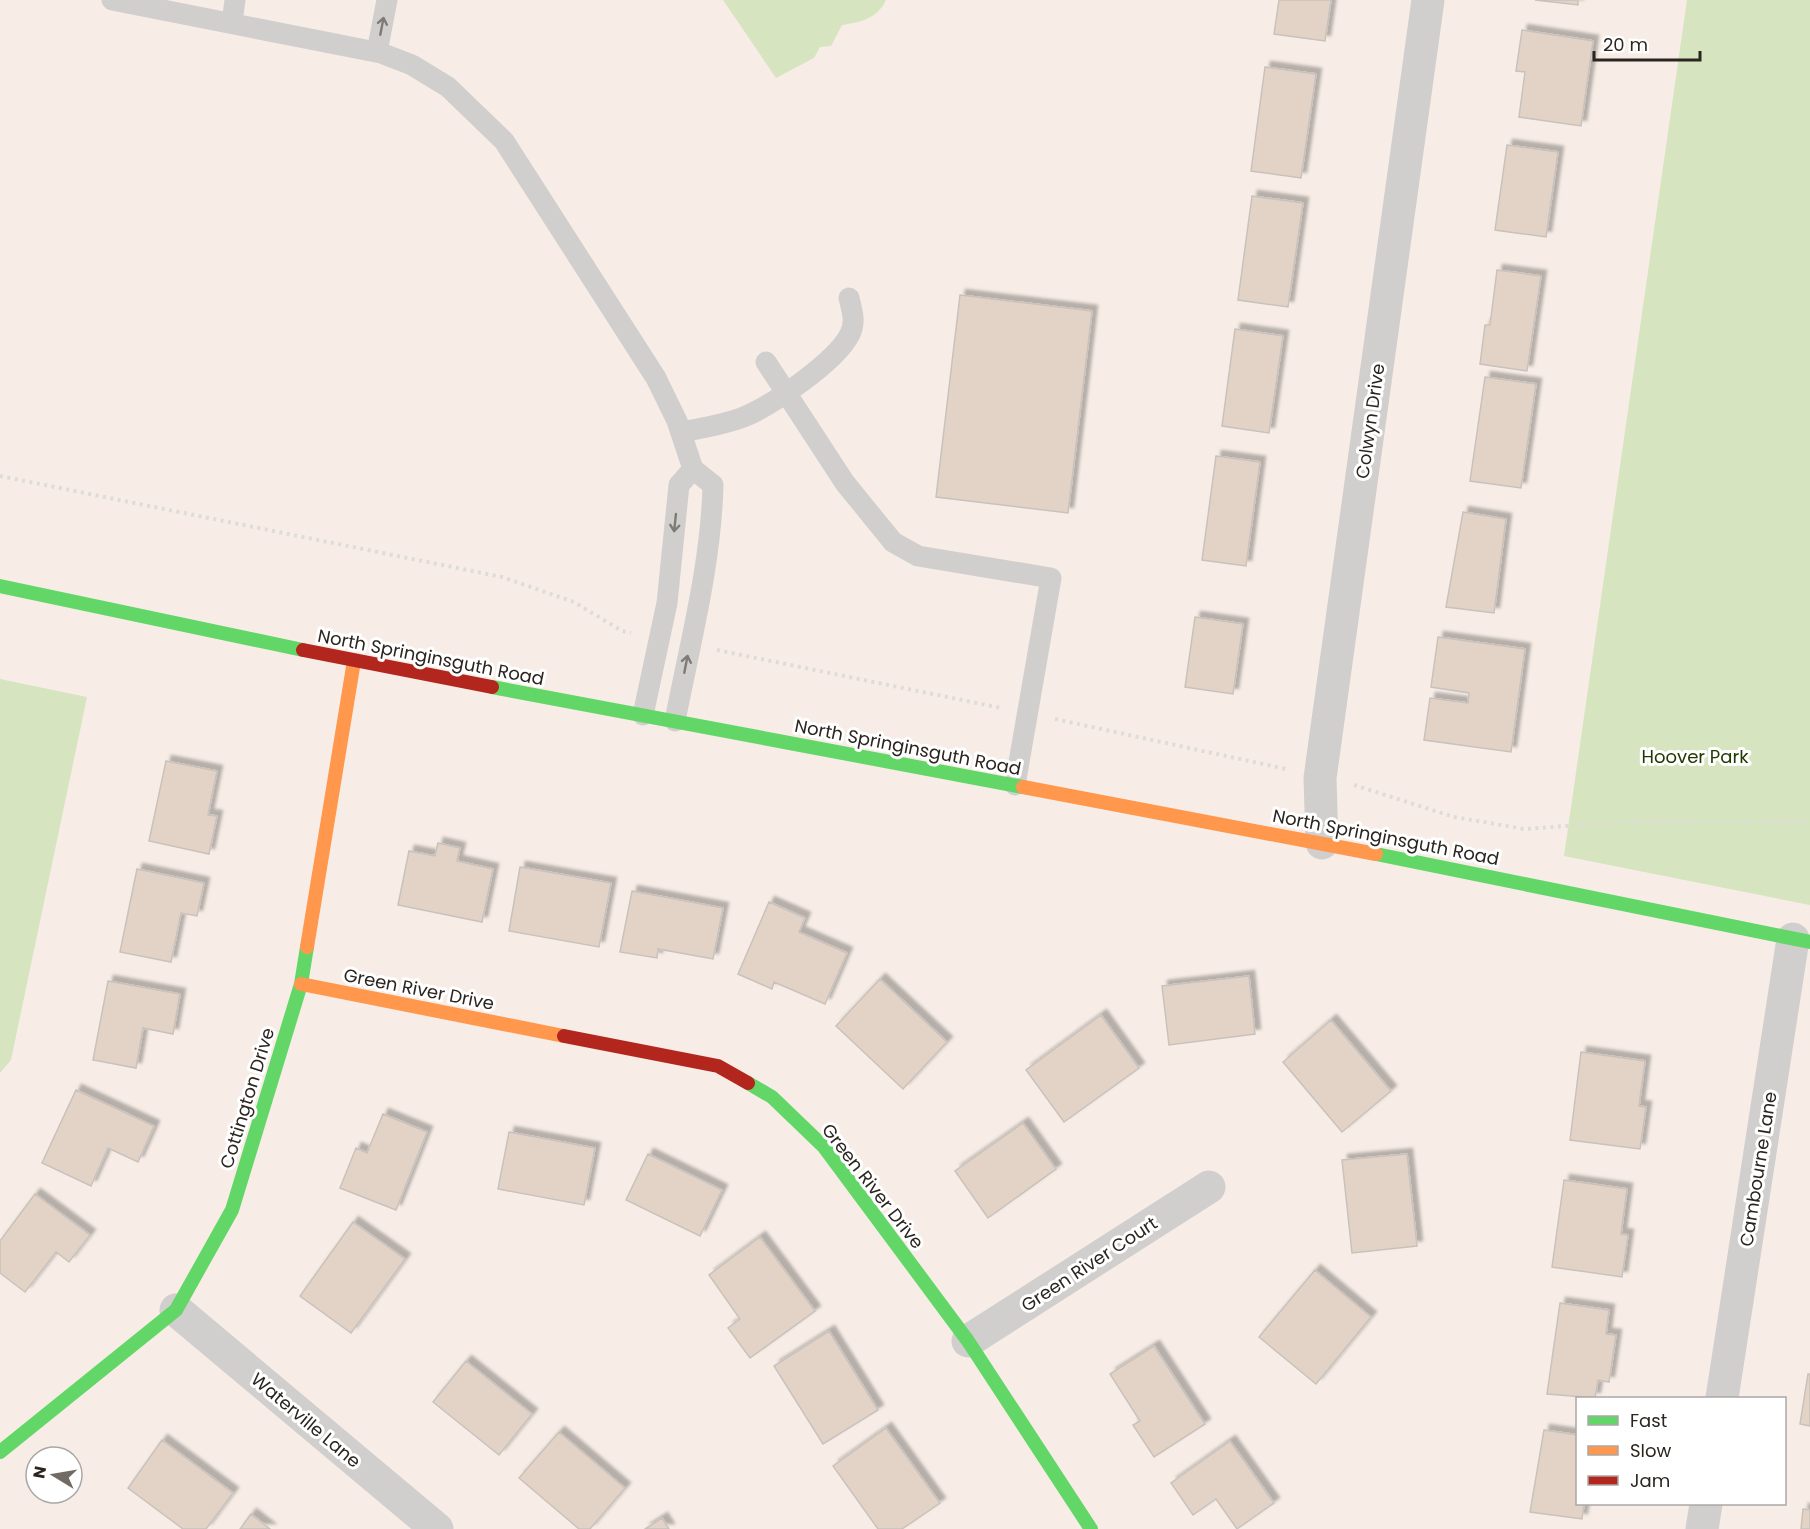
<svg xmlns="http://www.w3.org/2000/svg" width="1810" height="1529" font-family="Poppins,sans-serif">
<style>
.green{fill:#d6e4c0}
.building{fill:#e3d3c7;stroke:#c9c2bc;stroke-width:1.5;filter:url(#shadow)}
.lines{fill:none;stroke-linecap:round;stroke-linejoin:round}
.path{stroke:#dedbd9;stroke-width:4;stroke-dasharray:3 4.5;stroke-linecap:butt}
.lane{stroke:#d1cfcd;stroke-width:21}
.street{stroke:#d1cfcd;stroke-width:33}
.fast{stroke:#63d668;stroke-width:14}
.slow{stroke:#ff974d;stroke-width:14}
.jam{stroke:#b3261e;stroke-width:14}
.oneway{stroke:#7e7a76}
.labels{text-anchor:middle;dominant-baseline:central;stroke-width:6;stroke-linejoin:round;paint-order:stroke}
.street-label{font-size:18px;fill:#2b2520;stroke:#fff}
.park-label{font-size:18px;fill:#203a00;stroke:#fff}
</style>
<defs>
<filter id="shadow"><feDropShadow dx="5.5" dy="-5.5" stdDeviation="1.5" flood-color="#0004"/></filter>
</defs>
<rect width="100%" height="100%" fill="#f7ede6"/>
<path class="green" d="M 723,0 L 886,0 C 877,19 861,22 842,25 L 831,46 L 820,47 L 814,58 L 776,78 Z
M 1687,0 L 1810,0 L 1810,905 L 1564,856 Z
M 0,679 L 87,697 L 11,1060 L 0,1073 Z"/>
<path class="building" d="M 1279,0 L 1331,0 L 1325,41 L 1274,34 Z
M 1535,0 L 1578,0 L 1578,5 Z
M 1522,30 L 1593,41 L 1581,126 L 1519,117 L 1525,72 L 1516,71 Z
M 1265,67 L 1316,74 L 1301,178 L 1251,171 Z
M 1507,145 L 1558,152 L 1546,237 L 1495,230 Z
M 1252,196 L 1303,203 L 1288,307 L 1238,300 Z
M 1497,270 L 1541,276 L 1527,371 L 1480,364 L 1485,325 L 1490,325 Z
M 960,295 L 1092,311 L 1068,513 L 936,497 Z
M 1235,329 L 1283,336 L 1269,433 L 1222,426 Z
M 1485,377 L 1536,384 L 1521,488 L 1470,481 Z
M 1216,456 L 1260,462 L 1246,566 L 1202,560 Z
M 1463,512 L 1506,519 L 1494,613 L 1446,607 Z
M 1195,617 L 1243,624 L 1233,694 L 1185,687 Z
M 1438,637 L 1525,649 L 1511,752 L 1424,740 L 1430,698 L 1468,703 L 1469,693 L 1431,687 Z
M 166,761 L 217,771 L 208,815 L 217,816 L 209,854 L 149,841 Z
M 438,843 L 460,848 L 457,861 L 493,869 L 482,922 L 398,905 L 409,851 L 435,856 Z
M 520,867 L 611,883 L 599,947 L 509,931 Z
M 137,869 L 204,883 L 197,916 L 181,913 L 171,962 L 120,952 Z
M 632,891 L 723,908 L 713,959 L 658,949 L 657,958 L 620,952 Z
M 769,902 L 805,918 L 799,932 L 847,953 L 825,1004 L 774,982 L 772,989 L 738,974 Z
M 1249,976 L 1255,1034 L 1169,1045 L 1162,986 Z
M 880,979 L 947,1042 L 903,1089 L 836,1026 Z
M 108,981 L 180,994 L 173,1034 L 143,1028 L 136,1068 L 93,1060 Z
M 1101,1015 L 1139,1068 L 1064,1122 L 1026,1070 Z
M 1331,1020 L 1391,1091 L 1342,1132 L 1283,1062 Z
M 1581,1052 L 1645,1061 L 1639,1106 L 1646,1107 L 1640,1149 L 1570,1140 Z
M 76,1090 L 154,1126 L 138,1162 L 108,1148 L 91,1186 L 42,1163 Z
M 383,1114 L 427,1132 L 396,1210 L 340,1188 L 356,1148 L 367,1153 Z
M 1023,1123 L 1056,1169 L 988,1218 L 955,1171 Z
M 509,1132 L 595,1148 L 584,1205 L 498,1189 Z
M 648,1154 L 722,1190 L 700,1236 L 626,1200 Z
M 1407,1154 L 1417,1246 L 1352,1253 L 1342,1160 Z
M 1564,1180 L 1627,1189 L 1621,1234 L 1628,1235 L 1622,1277 L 1552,1267 Z
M 35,1194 L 90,1235 L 69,1262 L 56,1252 L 25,1292 L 0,1273 L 0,1241 Z
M 353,1222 L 405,1259 L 351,1333 L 300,1296 Z
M 760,1237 L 815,1311 L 750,1358 L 728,1328 L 740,1319 L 709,1275 Z
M 1315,1270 L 1371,1317 L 1316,1384 L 1259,1337 Z
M 1560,1303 L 1609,1310 L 1606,1334 L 1616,1335 L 1609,1382 L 1598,1380 L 1595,1398 L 1547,1394 Z
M 829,1331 L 878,1410 L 823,1444 L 774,1366 Z
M 1154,1346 L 1205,1424 L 1154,1457 L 1133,1425 L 1140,1421 L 1110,1374 Z
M 466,1361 L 532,1414 L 499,1455 L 433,1402 Z
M 1808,1374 L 1810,1374 L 1810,1426 L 1800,1424 Z
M 886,1428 L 940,1503 L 902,1529 L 878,1529 L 833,1466 Z
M 1544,1430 L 1578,1435 L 1578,1504 L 1584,1504 L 1582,1519 L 1530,1512 Z
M 559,1432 L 625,1488 L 590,1529 L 579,1529 L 519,1478 Z
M 162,1440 L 233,1493 L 206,1529 L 183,1529 L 128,1488 Z
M 1230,1441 L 1274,1503 L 1237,1529 L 1216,1499 L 1193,1515 L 1171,1483 Z
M 1803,1509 L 1810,1510 L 1810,1529 L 1801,1529 Z
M 251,1514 L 270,1529 L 240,1529 Z
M 662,1518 L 669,1529 L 645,1529 Z"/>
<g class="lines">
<path class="path" d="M 0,476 L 502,577 L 574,602 L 622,631 L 631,633
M 717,650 L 1001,708
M 1055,719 L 1286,769
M 1354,785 L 1454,817 L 1524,829 L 1635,821 L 1810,821"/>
<path class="lane" d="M 112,0 L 381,53 L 412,65 L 448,87 L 504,141 L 656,378 L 677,421 L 693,469 L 713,485 C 711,565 690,643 675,721
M 232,23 L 235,0
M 377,52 L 387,0
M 766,362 L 845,483 L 893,542 L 918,556 L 1051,578 L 1015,785
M 682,432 C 701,428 722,425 741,418 C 770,407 836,362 850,334 C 856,322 852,310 849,298
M 643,715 L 667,603 L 679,485 L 693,469"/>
<path class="street" d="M 1322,843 L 1320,778 L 1428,0
M 176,1310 L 437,1529
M 968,1341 L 1209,1187
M 1722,1398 L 1793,939
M 1702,1529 L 1706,1504"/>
<path class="fast" d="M 0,586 L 303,650
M 492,687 L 1023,787
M 1376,854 L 1810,942
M 748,1083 L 772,1097 L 824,1147 L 968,1341 L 1091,1529
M 0,1452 L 176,1310 L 232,1210 L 301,984 L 307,947"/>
<path class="slow" d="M 1023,787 L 1376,854
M 307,947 L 354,661
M 301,984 L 564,1036"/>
<path class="jam" d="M 303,650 L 492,687
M 564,1036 L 718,1066 L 748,1083"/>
</g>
<defs><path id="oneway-shaft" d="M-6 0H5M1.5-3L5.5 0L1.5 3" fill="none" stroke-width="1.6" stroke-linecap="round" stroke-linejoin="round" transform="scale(1.5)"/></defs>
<g class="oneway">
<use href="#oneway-shaft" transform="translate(382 26) rotate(-79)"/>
<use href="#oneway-shaft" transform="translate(675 523) rotate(96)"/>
<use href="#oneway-shaft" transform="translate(686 664) rotate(-79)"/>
</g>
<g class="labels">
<g class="street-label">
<text transform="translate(1370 421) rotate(-82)">Colwyn Drive</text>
<text transform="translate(431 657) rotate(11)">North Springinsguth Road</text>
<text transform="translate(908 747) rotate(11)">North Springinsguth Road</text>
<text transform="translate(1386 837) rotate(11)">North Springinsguth Road</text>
<text transform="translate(419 989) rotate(11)">Green River Drive</text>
<text transform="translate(247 1098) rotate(-73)">Cottington Drive</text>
<text transform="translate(1758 1169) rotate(-81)">Cambourne Lane</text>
<text transform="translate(873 1186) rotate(52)">Green River Drive</text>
<text transform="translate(1089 1264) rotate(-33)">Green River Court</text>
<text transform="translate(306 1420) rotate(40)">Waterville Lane</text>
</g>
<g class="park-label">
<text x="1695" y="756">Hoover Park</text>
</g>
</g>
<rect x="1576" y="1397" width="210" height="108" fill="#ffffff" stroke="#aaa8a6" stroke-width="1.5"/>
<rect x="1588" y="1416" width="30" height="9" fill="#63d668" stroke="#aaa8a6" stroke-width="1.5"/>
<text x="1630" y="1427" font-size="18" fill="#2b2520">Fast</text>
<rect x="1588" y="1446" width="30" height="9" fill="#ff974d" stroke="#aaa8a6" stroke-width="1.5"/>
<text x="1630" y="1457" font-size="18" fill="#2b2520">Slow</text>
<rect x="1588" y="1476" width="30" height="9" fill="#b3261e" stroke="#aaa8a6" stroke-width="1.5"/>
<text x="1630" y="1487" font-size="18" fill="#2b2520">Jam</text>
<g transform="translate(54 1475) rotate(281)"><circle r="28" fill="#ffffff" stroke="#aaa8a6" stroke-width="1.5"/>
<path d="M0-4.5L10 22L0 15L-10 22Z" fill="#726b65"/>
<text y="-9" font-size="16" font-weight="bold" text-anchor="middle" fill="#2b2520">N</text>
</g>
<path d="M1594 51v9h106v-9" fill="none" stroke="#2b2520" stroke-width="3"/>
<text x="1603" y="51" font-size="18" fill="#2b2520" stroke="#ffffff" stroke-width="4.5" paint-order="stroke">20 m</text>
</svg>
